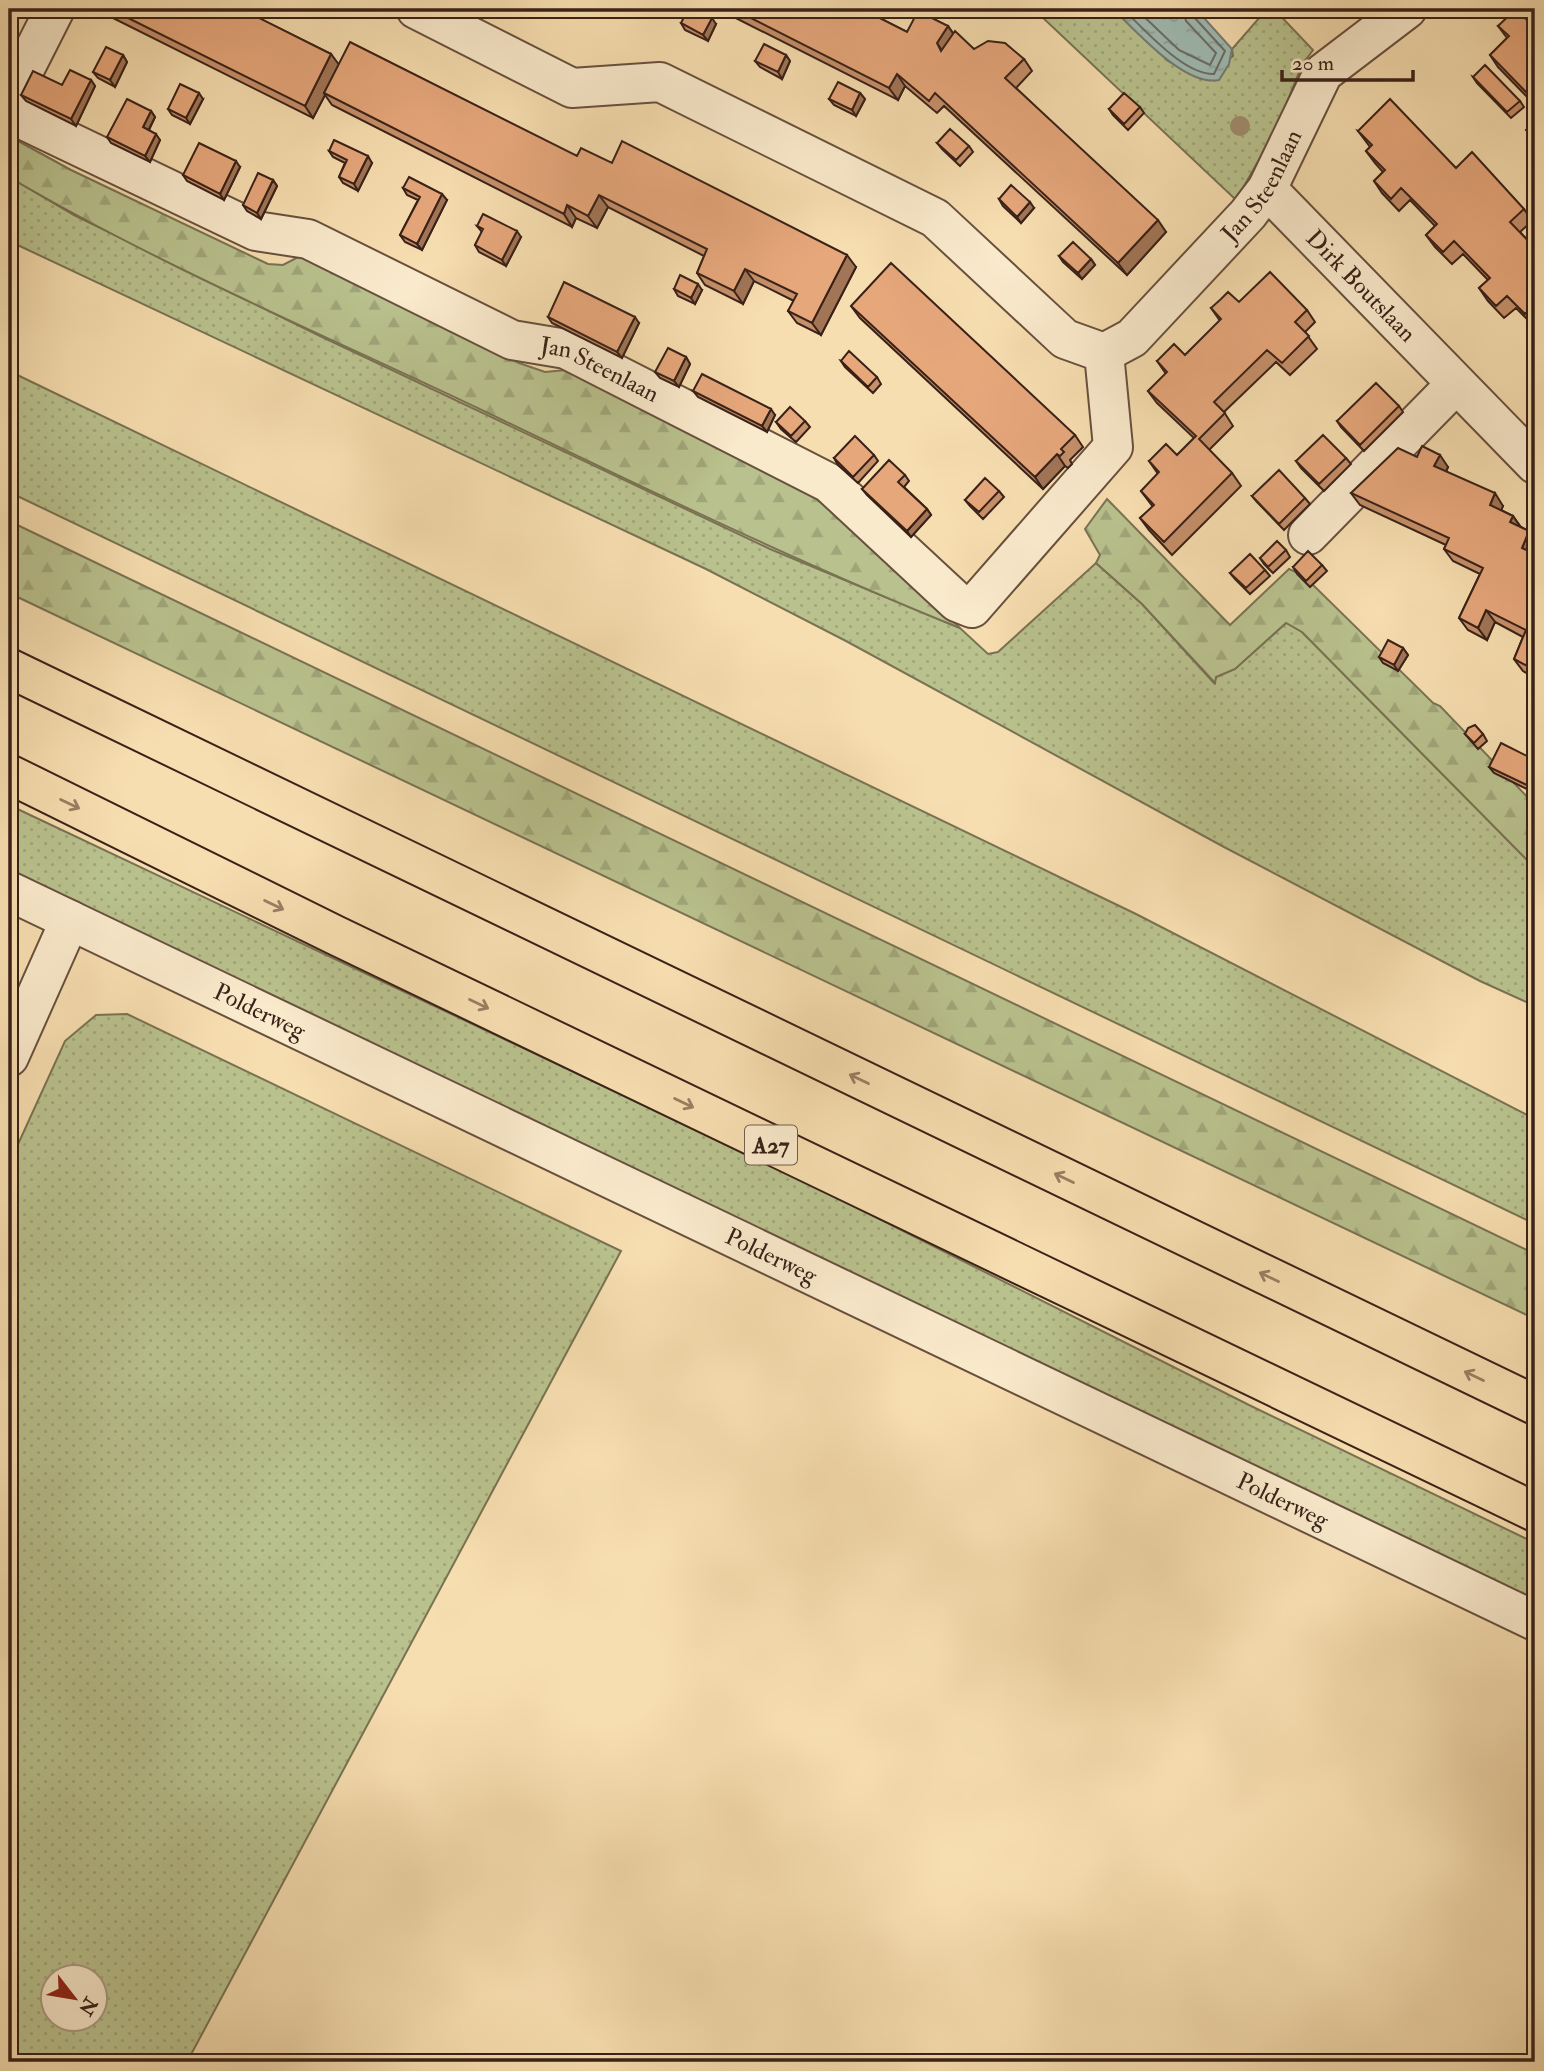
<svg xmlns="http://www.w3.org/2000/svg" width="1544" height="2071" font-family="'IM FELL Double Pica',serif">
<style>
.grass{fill:url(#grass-dots);stroke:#797253;stroke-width:2;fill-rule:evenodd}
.forest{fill:url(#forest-firs);stroke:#797253;stroke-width:2}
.water{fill:url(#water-ripples);stroke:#767d75;stroke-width:2}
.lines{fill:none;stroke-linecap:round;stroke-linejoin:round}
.shore{stroke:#6c6e66;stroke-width:2}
.minor-casing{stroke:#68503e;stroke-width:42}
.highway-casing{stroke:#392118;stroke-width:42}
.minor{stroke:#faeacc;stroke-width:38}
.highway{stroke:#f7deb0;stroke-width:38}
.tree{fill:#a08c6d}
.wall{fill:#c6906a;stroke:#392118;stroke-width:2}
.shaded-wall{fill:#a17556;stroke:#392118;stroke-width:2}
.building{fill:#e6a77b;stroke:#392118;stroke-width:2}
.oneway{stroke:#988064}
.labels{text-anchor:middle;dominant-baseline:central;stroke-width:5;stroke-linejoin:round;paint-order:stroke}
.shield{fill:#faeacc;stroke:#735d4e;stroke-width:2}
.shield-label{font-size:23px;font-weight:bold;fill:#392118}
.street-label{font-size:24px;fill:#392118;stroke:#faeacc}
</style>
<defs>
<pattern id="grass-dots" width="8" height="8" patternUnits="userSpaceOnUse" patternTransform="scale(1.75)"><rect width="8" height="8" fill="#b9c28e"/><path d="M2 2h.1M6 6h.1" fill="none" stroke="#a0a67a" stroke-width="1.8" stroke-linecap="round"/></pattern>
<pattern id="forest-firs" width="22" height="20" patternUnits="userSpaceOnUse" patternTransform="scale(1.75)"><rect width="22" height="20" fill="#b9c28e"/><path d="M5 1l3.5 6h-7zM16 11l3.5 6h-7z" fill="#a0a67a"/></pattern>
<pattern id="water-ripples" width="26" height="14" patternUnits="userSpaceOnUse" patternTransform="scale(1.75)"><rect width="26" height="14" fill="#9fbbb3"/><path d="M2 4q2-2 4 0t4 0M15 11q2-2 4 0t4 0" fill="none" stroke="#8aa099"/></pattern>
</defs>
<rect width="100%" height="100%" fill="#f7deb0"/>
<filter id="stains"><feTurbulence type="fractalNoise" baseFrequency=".00286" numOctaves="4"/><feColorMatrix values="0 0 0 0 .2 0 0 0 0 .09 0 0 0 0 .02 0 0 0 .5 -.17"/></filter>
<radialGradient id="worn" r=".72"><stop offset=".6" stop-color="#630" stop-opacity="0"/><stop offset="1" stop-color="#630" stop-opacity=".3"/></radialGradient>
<path class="grass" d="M 1028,9 L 1113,9 L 1168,61 L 1201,79 L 1233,56 L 1232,49 L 1267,9 L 1274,9 L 1313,50 L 1302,65 L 1275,132 L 1236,200 L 1040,15 Z
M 9,177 L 74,215 L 320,336 L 770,549 L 960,628 L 988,654 L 998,652 L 1096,563 L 1142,604 L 1214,683 L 1216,677 L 1235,669 L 1287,622 L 1302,632 L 1535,868 L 1535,1006 L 1480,981 L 1224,847 L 846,641 L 706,569 L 9,241 Z
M 9,371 L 1136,914 L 1535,1119 L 1535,1224 L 9,492 Z
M 9,805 L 794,1176 L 1249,1405 L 1535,1543 L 1535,1606 L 9,870 Z
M 127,1014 L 621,1251 L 187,2062 L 9,2062 L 9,1164 L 65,1041 L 96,1015 ZM 94,1976 L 94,2018 L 52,2018 L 52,1976 Z"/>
<path class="forest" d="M 9,136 L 71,170 L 268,264 L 283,265 L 300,256 L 519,363 L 545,372 L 566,370 L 827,502 L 896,563 L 960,628 C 799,563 644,488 488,413 C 327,336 162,267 9,177 Z
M 1107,499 L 1230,625 L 1289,569 L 1303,575 L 1433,703 L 1440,706 L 1535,805 L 1535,868 L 1302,632 L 1286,623 L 1235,669 L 1216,677 L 1215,683 L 1142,604 L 1096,563 L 1100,555 L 1085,529 Z
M 9,521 L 1535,1254 L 1535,1319 L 9,593 Z"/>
<path class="water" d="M 1113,9 L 1196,9 L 1232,49 L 1229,64 L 1219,80 C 1185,87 1136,31 1113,9 Z"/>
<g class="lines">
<path class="shore" d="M 1123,9 C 1144,29 1184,75 1214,74 L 1225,51 L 1193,16 L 1191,9
M 1136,9 L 1179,50 L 1210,65 L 1216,53 L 1186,21 L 1183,9"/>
<defs>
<g id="minor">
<path id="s1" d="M 55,9 L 13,92 L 14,111 L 28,122 L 256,231 L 308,239 L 512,340 L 566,349 L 829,483 L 957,602 L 972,608 L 1113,447 L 1104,353"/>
<path id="s2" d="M 416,9 L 572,88 L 660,82 L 935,218 L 1065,339 L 1104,353 L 1132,338 L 1248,214 L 1267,189 L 1323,73 L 1407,9"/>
<path id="s3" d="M 1267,189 L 1535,464"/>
<path d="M 1308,535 L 1456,384"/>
<path id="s4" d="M 9,891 L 1535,1621"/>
<path d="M 9,1057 L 70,920"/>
</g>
<path id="highway" d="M 9,668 L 1535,1405
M 9,774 L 335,935 L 1535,1512"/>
</defs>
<use href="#minor" class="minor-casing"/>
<use href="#highway" class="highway-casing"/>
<use href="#minor" class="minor"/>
<use href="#highway" class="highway"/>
</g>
<circle class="tree" cx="1240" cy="126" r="10"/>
<path class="wall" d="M 95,9 L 241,9 L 331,54 L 338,65 L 577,156 L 612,163 L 856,267 L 821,335 L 797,323 L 788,311 L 794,301 L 754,281 L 743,304 L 705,285 L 697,273 L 704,256 L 608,207 L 597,228 L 576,218 L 572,227 L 332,105 L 325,95 L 313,118 Z
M 718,9 L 862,9 L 907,32 L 948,26 L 953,33 L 974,49 L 1024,59 L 1032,71 L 1016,88 L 1166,232 L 1127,275 L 944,106 L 937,113 L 905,86 L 898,100 Z
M 1535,11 L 1535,103 L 1534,104 L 1498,67 L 1490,55 L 1507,38 L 1498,26 L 1527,20 Z
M 681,23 L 716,24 L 708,41 L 685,30 Z
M 123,55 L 127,62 L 115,87 L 98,78 L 93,72 Z
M 786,55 L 790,61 L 782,79 L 760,67 L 755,61 Z
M 1473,77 L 1520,101 L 1524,107 L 1511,118 L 1477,83 Z
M 91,80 L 95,86 L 76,126 L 26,101 L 21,95 L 62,85 Z
M 860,93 L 865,99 L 856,116 L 834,105 L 829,99 Z
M 203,99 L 190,124 L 172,115 L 168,109 Z
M 1140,107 L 1144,113 L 1128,130 L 1113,115 L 1109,109 Z
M 151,111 L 155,117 L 149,130 L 160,140 L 150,162 L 111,143 L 107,137 Z
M 1358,131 L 1456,168 L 1524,209 L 1532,221 L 1520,232 L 1535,248 L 1535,325 L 1534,326 L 1516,308 L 1504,318 L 1488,301 L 1479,288 L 1488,280 L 1463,254 L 1452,264 L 1435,247 L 1426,235 L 1435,226 L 1410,200 L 1399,211 L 1382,193 L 1374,181 L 1383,172 L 1375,163 L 1366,151 L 1370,147 Z
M 937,143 L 969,146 L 973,152 L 960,166 L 942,149 Z
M 329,151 L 372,163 L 358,191 L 343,183 L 339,177 L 345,163 L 333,157 Z
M 240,167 L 224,200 L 187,181 L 183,175 Z
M 273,180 L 277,186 L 261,219 L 247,211 L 243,205 Z
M 403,188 L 447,200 L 422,250 L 405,242 L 400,235 L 418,200 L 407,195 Z
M 999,199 L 1034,208 L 1021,223 L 1003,206 Z
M 477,226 L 521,237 L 506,266 L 479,252 L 475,245 L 482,232 Z
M 1059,256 L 1091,259 L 1095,265 L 1082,279 L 1063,262 Z
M 674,289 L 702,290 L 695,304 L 678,296 Z
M 1239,302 L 1307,310 L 1315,322 L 1305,332 L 1317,349 L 1290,375 L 1276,362 L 1224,412 L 1233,426 L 1209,450 L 1232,473 L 1241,486 L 1172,555 L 1149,530 L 1140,518 L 1153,507 L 1141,491 L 1158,474 L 1149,461 L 1177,455 L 1194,438 L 1157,403 L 1148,391 L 1166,374 L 1157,361 L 1185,355 L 1220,321 L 1211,308 Z
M 851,306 L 1075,435 L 1083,447 L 1070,460 L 1072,464 L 1068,468 L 1065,466 L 1043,489 L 860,318 Z
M 548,317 L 639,323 L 622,358 L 552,323 Z
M 686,357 L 690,364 L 679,387 L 660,378 L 655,372 Z
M 841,361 L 877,377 L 881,384 L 873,393 L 845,367 Z
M 693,391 L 775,415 L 767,432 L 698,397 Z
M 1399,406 L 1403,412 L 1364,451 L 1341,427 L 1337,421 Z
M 805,421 L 810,427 L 796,442 L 781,429 L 776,422 Z
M 874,455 L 878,461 L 858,483 L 838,465 L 834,458 Z
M 1417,457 L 1448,467 L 1446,472 L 1503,506 L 1501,510 L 1513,516 L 1521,527 L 1529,531 L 1535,540 L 1535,549 L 1534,553 L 1535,554 L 1535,678 L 1523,671 L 1514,659 L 1523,637 L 1495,622 L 1487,640 L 1468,630 L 1459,618 L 1480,574 L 1453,561 L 1444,549 L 1446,545 L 1360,505 L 1351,493 Z
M 1346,458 L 1351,464 L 1324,491 L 1301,468 L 1296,461 Z
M 905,475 L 909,481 L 904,487 L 927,509 L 931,515 L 911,537 L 867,495 L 862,489 Z
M 999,491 L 1004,497 L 983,519 L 970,506 L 965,500 Z
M 1252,496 L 1305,498 L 1310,504 L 1284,530 L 1257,502 Z
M 1286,550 L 1290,557 L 1273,573 L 1264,564 L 1260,558 Z
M 1322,565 L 1327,571 L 1310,587 L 1297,574 L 1293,567 Z
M 1265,570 L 1270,576 L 1250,594 L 1235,579 L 1230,573 Z
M 1403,648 L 1408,655 L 1398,671 L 1383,663 L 1379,657 Z
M 1465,734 L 1483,734 L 1487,741 L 1478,749 Z
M 1535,760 L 1535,793 L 1494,773 L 1489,767 Z"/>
<path class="shaded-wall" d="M 712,18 L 716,24 L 708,41 L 703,35 Z
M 948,26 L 956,38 L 945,55 L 937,43 Z
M 331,54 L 340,66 L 324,93 L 325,95 L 313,118 L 305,106 Z
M 123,55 L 127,62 L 115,87 L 110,80 Z
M 786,55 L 790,61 L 782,79 L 778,72 Z
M 897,74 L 905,86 L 898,100 L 889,88 Z
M 91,80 L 95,86 L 76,126 L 71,119 Z
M 199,93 L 203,99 L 190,124 L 186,118 Z
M 860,93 L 865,99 L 856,116 L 852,110 Z
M 151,111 L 155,117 L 147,133 L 143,127 Z
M 156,134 L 160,140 L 150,162 L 145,156 Z
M 368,156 L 372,163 L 358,191 L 354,184 Z
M 236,161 L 240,167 L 224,200 L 220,194 Z
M 273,180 L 277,186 L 261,219 L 257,213 Z
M 442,194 L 447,200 L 422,250 L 417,244 Z
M 599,195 L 608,207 L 597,228 L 588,216 Z
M 1030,202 L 1034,208 L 1021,223 L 1017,217 Z
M 567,205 L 576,218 L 572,227 L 564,214 Z
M 1158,220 L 1166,232 L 1127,275 L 1118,263 Z
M 517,231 L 521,237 L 506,266 L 502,260 Z
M 847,255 L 856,267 L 821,335 L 812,323 Z
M 1091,259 L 1095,265 L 1082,279 L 1078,273 Z
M 745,269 L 754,281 L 743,304 L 734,291 Z
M 698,284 L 702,290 L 695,304 L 691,298 Z
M 635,317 L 639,323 L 622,358 L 617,352 Z
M 686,357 L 690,364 L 679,387 L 674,381 Z
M 771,409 L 775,415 L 767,432 L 762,426 Z
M 1057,454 L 1065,466 L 1043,489 L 1035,477 Z
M 1440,455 L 1448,467 L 1443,478 L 1434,466 Z
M 1495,493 L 1503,506 L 1498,517 L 1490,505 Z
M 927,509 L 931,515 L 911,537 L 907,531 Z
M 1513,516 L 1521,528 L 1510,522 Z
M 1529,531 L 1535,540 L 1535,549 L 1531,560 L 1522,548 Z
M 1486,610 L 1495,622 L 1487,640 L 1478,628 Z
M 1403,648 L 1408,655 L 1398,671 L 1394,665 Z
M 1535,778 L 1535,793 L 1531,787 Z"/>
<path class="building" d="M 110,9 L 241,9 L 331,54 L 305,106 Z
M 688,9 L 695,9 L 712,18 L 703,35 L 681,23 Z
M 733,9 L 862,9 L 907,32 L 918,11 L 948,26 L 937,43 L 941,51 L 955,31 L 974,49 L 988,41 L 1005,43 L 1024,59 L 1005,78 L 1158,220 L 1118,263 L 935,93 L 929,101 L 897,74 L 889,88 Z
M 1516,9 L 1527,20 L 1535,11 L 1535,83 L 1526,92 L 1490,55 L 1509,36 L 1498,26 Z
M 350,42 L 577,156 L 581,148 L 612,163 L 622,141 L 847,255 L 812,323 L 788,311 L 797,294 L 745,269 L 734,291 L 697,273 L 707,249 L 599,195 L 588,216 L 567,205 L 564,214 L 324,93 Z
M 764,44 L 786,55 L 778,72 L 755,61 Z
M 106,47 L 123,55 L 110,80 L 93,72 Z
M 1485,65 L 1520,101 L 1507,112 L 1473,77 Z
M 70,70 L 91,80 L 71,119 L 21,95 L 33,71 L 62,85 Z
M 838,82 L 860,93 L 852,110 L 829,99 Z
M 180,84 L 199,93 L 186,118 L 168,109 Z
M 1124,93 L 1140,107 L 1124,124 L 1109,109 Z
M 127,99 L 151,111 L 143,127 L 156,134 L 145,156 L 107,137 Z
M 1390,99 L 1456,168 L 1472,152 L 1524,209 L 1510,222 L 1535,248 L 1535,304 L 1525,314 L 1507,296 L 1496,306 L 1479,288 L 1490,278 L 1454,241 L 1443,252 L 1426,235 L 1437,224 L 1401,188 L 1391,199 L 1374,181 L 1385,170 L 1366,151 L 1372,145 L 1358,131 Z
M 1535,120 L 1535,139 L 1526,130 Z
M 950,129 L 969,146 L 956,160 L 937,143 Z
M 334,140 L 368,156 L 354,184 L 339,177 L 347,160 L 329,151 Z
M 199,143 L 236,161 L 220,194 L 183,175 Z
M 258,173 L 273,180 L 257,213 L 243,205 Z
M 409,177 L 442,194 L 417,244 L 400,235 L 420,197 L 403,188 Z
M 1011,185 L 1030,202 L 1017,217 L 999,199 Z
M 483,214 L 517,231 L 502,260 L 475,245 L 483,229 L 477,226 Z
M 1073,242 L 1091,259 L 1078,273 L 1059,256 Z
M 891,263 L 1075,435 L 1061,449 L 1064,452 L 1060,456 L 1057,454 L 1035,477 L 851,306 Z
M 1270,272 L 1307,310 L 1295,322 L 1309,336 L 1282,363 L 1267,350 L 1214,402 L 1225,413 L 1199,439 L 1232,473 L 1164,542 L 1140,518 L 1154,505 L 1141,491 L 1159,472 L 1149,461 L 1166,444 L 1177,455 L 1196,436 L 1148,391 L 1167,372 L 1157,361 L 1174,344 L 1185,355 L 1221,319 L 1211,308 L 1221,299 L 1228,292 L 1239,302 Z
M 680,275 L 698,284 L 691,298 L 674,289 Z
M 564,282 L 635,317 L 617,352 L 548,317 Z
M 668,348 L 686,357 L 674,381 L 655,372 Z
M 849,351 L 877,377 L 868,387 L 841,361 Z
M 702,374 L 771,409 L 762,426 L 693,391 Z
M 1376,383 L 1399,406 L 1360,445 L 1337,421 Z
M 790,407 L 805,421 L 791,436 L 776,422 Z
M 1323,435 L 1346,458 L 1319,484 L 1296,461 Z
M 855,436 L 874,455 L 853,477 L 834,458 Z
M 1422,446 L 1440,455 L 1434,466 L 1495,493 L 1490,505 L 1513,516 L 1510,522 L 1529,531 L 1522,548 L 1535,554 L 1535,562 L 1533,567 L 1535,568 L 1535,670 L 1514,659 L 1526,630 L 1486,610 L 1478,628 L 1459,618 L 1483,568 L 1444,549 L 1449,538 L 1351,493 L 1398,448 L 1417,457 Z
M 889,460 L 905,475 L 898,482 L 927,509 L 907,531 L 862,489 Z
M 1279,470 L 1305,498 L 1279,524 L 1252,496 Z
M 985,478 L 999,491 L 979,512 L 965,500 Z
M 1277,541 L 1286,550 L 1268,567 L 1260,558 Z
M 1308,551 L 1322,565 L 1306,581 L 1293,567 Z
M 1250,554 L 1265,570 L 1246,588 L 1230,573 Z
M 1388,640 L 1403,648 L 1394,665 L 1379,657 Z
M 1475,725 L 1483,734 L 1474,743 L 1465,734 L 1468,728 Z
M 1501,743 L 1535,760 L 1535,778 L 1531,787 L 1489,767 Z"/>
<defs><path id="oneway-shaft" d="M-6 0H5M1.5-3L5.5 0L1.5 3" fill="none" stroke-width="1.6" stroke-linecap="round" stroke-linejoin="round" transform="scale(1.75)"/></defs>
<g class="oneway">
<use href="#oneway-shaft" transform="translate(70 804) rotate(26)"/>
<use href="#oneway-shaft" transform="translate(274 905) rotate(26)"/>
<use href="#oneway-shaft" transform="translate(479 1004) rotate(26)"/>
<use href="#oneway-shaft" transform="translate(859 1079) rotate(-154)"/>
<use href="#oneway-shaft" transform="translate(684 1103) rotate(26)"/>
<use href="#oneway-shaft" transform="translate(1064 1178) rotate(-154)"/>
<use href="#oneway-shaft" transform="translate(1269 1277) rotate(-154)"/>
<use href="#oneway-shaft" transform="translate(1474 1376) rotate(-154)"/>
</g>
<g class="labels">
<rect class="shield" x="745" y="1125.5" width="52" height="39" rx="5"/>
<g class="shield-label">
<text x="771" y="1145">A27</text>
</g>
<g class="street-label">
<text stroke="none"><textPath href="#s2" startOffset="1022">Jan Steenlaan</textPath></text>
<text stroke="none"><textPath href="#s3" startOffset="135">Dirk Boutslaan</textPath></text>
<text stroke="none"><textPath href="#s1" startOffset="756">Jan Steenlaan</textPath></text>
<text stroke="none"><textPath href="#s4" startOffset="278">Polderweg</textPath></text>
<text stroke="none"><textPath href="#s4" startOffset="845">Polderweg</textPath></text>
<text stroke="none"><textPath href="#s4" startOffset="1412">Polderweg</textPath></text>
</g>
</g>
<rect width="1544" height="2071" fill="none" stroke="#f7deb0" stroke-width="35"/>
<rect x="10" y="10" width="1523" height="2050" fill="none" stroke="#392118" stroke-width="3.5"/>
<rect x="18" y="18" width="1509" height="2036" fill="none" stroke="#392118" stroke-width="2"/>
<g transform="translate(74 1998) rotate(121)"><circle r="33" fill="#faeacc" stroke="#ad9a84" stroke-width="2"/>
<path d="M0-5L12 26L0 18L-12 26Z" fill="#8f2418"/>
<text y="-10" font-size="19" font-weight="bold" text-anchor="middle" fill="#392118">N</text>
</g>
<path d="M1282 70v10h131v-10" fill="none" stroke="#392118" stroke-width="3.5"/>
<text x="1292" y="70" font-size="21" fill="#392118" stroke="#faeacc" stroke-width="5" paint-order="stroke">20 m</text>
<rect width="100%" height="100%" filter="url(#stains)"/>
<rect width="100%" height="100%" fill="url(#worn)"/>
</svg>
